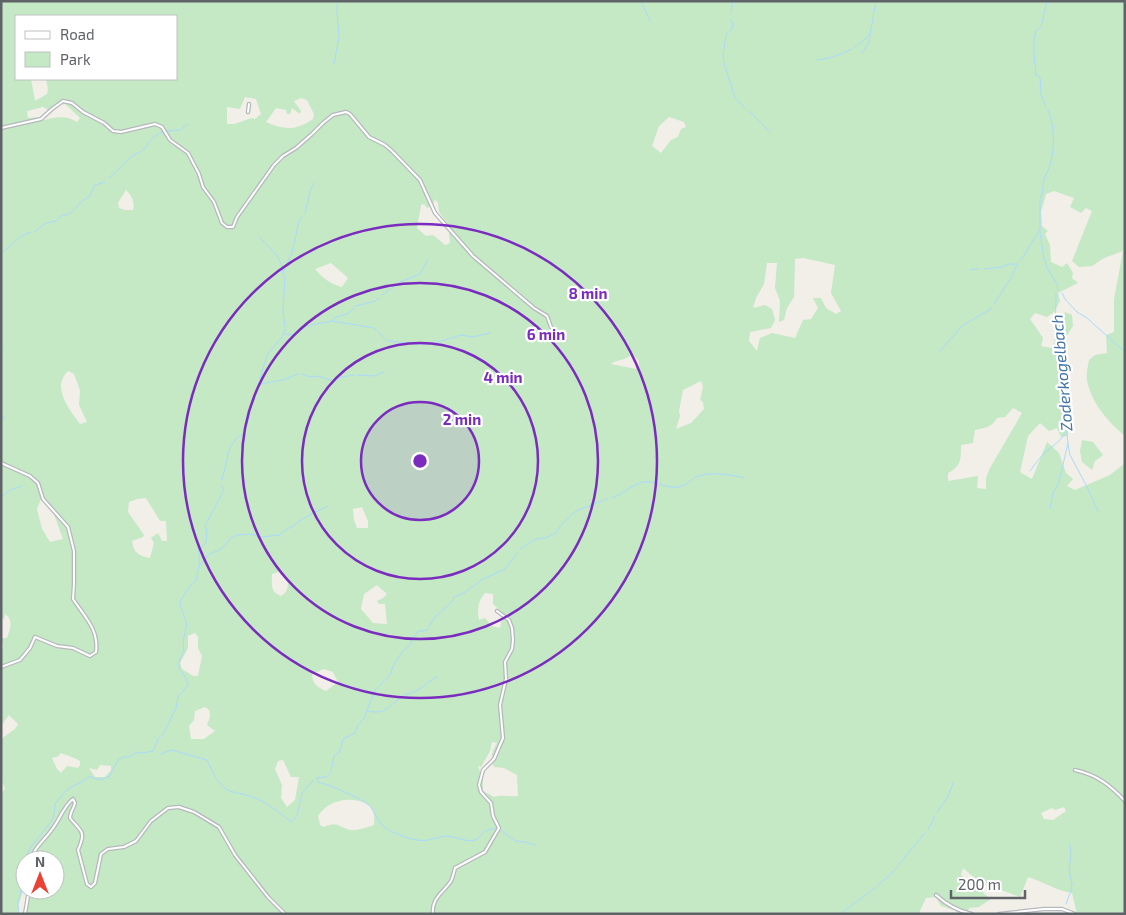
<svg xmlns="http://www.w3.org/2000/svg" width="1126" height="915" font-family="'Exo 2',sans-serif">
<style>
.green{fill:#c5e8c5;fill-rule:evenodd}
.lines{fill:none;stroke-linecap:round;stroke-linejoin:round}
.stream{stroke:#aadaff;stroke-width:1}
.street-casing{stroke:#b5b8bc;stroke-width:4.5}
.street{stroke:#fff;stroke-width:2}
.ring{fill:none;stroke:#7b2cbf;stroke-width:2.5}
.labels{text-anchor:middle;dominant-baseline:central;stroke-width:4.5;stroke-linejoin:round;paint-order:stroke}
.water-label{font-size:16px;font-style:italic;fill:#4174aa;stroke:#fff}
.centre{fill:#7b2cbf;stroke:#fff;stroke-width:2.5}
.ring-label{font-size:15px;text-anchor:middle;font-weight:bold;fill:#7b2cbf;stroke:#fff;stroke-width:4.5;stroke-linejoin:round;paint-order:stroke}
</style>
<rect width="100%" height="100%" fill="#f1efe8"/>
<path class="green" d="M 1,1 L 1125,1 L 1125,436 C 1108,422 1091,402 1087,380 C 1086,374 1088,366 1089,360 L 1095,355 L 1107,353 L 1106,335 L 1114,332 L 1114,299 L 1123,251 L 1104,258 L 1092,266 L 1079,267 L 1072,261 L 1092,211 L 1086,208 L 1081,213 L 1070,207 L 1074,198 L 1054,191 L 1046,194 L 1041,212 L 1042,226 L 1048,231 L 1045,234 L 1050,245 L 1051,262 L 1062,267 L 1067,263 L 1073,273 L 1072,278 L 1078,283 L 1058,293 L 1060,301 L 1054,312 L 1047,317 L 1035,313 L 1030,319 L 1043,338 L 1041,346 L 1051,348 L 1058,336 L 1057,327 L 1063,321 L 1065,312 L 1072,315 L 1073,326 L 1064,340 L 1068,363 L 1061,366 L 1060,388 L 1068,393 L 1072,414 L 1067,436 L 1061,437 L 1057,428 L 1049,431 L 1040,423 L 1028,436 L 1020,472 L 1032,479 L 1047,442 L 1059,453 L 1066,473 L 1073,479 L 1067,486 L 1075,490 L 1110,475 L 1125,463 L 1125,914 L 1077,914 L 1072,893 C 1055,890 1044,882 1028,877 L 1020,897 C 999,889 979,884 963,868 L 961,875 L 974,886 L 984,888 L 983,893 L 991,899 L 979,907 L 969,908 L 967,914 L 941,906 L 936,897 L 926,898 L 919,913 L 920,914 L 23,914 L 28,892 L 26,890 L 23,892 L 18,905 L 19,914 L 1,914 L 1,793 L 5,789 L 1,779 L 1,739 L 15,729 L 18,724 L 9,715 L 1,726 L 1,650 L 3,647 L 1,638 L 7,638 C 10,629 14,620 5,614 L 4,619 L 1,618 ZM 16,16 L 176,16 L 176,79 L 46,79 L 48,89 L 47,94 L 35,101 L 31,79 L 16,79 ZM 245,97 L 256,99 L 261,114 L 255,119 L 252,118 L 234,124 L 227,124 L 227,107 L 240,109 ZM 301,98 L 307,100 L 314,114 L 313,119 C 297,131 283,130 266,122 L 276,108 L 286,110 L 287,114 L 290,114 L 292,108 L 300,114 L 301,111 L 294,101 ZM 65,104 L 80,118 L 77,122 C 66,115 56,117 44,120 L 41,117 L 28,118 L 27,111 L 43,107 L 47,109 L 47,113 L 58,105 ZM 669,117 L 684,122 L 686,127 L 681,129 L 678,137 L 671,140 L 661,153 L 652,146 L 659,126 ZM 126,190 C 132,196 135,202 133,210 L 125,210 L 119,208 L 118,203 ZM 435,199 L 438,203 L 439,212 L 448,224 L 450,243 L 445,245 L 433,235 L 426,236 L 417,228 L 421,205 L 424,204 L 427,208 L 433,205 ZM 803,258 L 835,265 L 831,293 L 841,311 L 836,314 L 826,308 L 821,298 L 813,298 L 818,308 L 811,319 L 803,320 L 795,338 L 772,333 L 760,338 L 757,351 L 749,341 L 750,332 L 771,328 L 775,320 L 772,309 L 765,305 L 753,308 L 756,298 L 764,284 L 767,263 L 777,263 L 775,288 L 780,301 L 779,322 L 784,320 L 787,308 L 794,297 L 795,259 ZM 331,263 L 348,278 L 342,287 C 330,284 323,278 315,269 ZM 632,354 L 639,361 L 639,365 L 636,369 L 611,364 C 617,359 626,361 632,354 ZM 68,371 L 74,374 L 80,390 L 79,405 L 87,422 L 80,424 C 69,409 51,387 68,371 ZM 701,381 L 703,387 L 700,400 L 703,402 L 704,409 L 691,423 L 676,429 L 680,416 L 679,411 L 683,390 ZM 1013,408 L 1022,413 L 990,468 L 986,478 L 986,489 L 977,488 L 978,476 L 948,481 L 948,473 C 961,466 961,460 961,445 L 973,443 L 975,430 C 985,428 992,427 997,418 L 1005,417 ZM 42,496 L 52,509 L 63,539 L 50,542 L 42,529 L 37,509 ZM 146,498 L 160,521 L 166,521 L 167,541 L 162,541 L 158,533 L 151,538 L 154,543 L 150,558 C 140,556 133,553 132,541 L 143,537 L 144,535 L 128,512 L 129,502 L 137,499 ZM 362,507 L 368,521 L 368,528 L 357,528 L 354,520 L 353,509 ZM 281,571 L 288,579 C 288,587 288,592 281,596 C 270,592 272,585 272,574 ZM 377,585 L 387,594 L 383,598 L 377,601 L 379,604 L 385,604 L 387,624 L 373,623 L 361,609 L 364,594 ZM 485,593 L 493,594 L 493,604 L 503,613 L 500,628 L 492,626 L 485,618 L 479,620 C 477,609 478,601 485,593 ZM 195,633 L 198,637 L 198,648 L 202,656 L 198,676 L 193,676 L 182,669 L 180,663 L 188,648 L 188,636 ZM 324,669 L 333,672 L 338,682 L 326,691 C 318,688 312,683 312,674 ZM 205,707 C 213,711 210,718 207,725 L 215,731 L 204,739 L 191,739 L 189,726 L 194,720 L 195,711 ZM 492,742 L 497,743 C 492,751 490,758 494,767 L 504,768 L 517,775 L 518,796 C 510,797 501,794 494,797 L 483,791 L 483,780 L 478,766 L 481,767 L 490,751 ZM 60,753 C 66,755 76,758 80,761 L 80,765 L 78,768 L 67,766 L 61,773 L 57,769 L 52,758 L 59,756 ZM 283,760 L 291,777 L 299,777 L 295,800 L 287,807 L 281,798 L 282,785 L 275,769 L 278,761 ZM 100,765 L 111,766 L 111,770 L 105,777 L 95,777 L 89,768 L 97,770 ZM 343,800 C 361,799 377,803 374,825 C 368,827 357,831 351,830 C 339,828 338,820 324,827 L 320,825 L 318,816 C 325,806 331,803 343,800 ZM 1064,807 L 1066,811 L 1053,820 L 1044,819 L 1041,813 L 1052,808 L 1055,810 ZM 25,860 L 55,860 L 55,890 L 25,890 Z
M 1082,440 L 1093,442 L 1103,455 L 1095,461 L 1092,470 L 1082,462 L 1080,451 Z"/>
<g class="lines">
<path class="stream" d="M 641,1 L 650,21
M 1123,1 L 1123,3
M 731,12 L 733,1
M 730,19 L 733,24 L 732,29 L 726,35 L 723,56 L 724,63 L 735,98 L 746,109
M 855,47 L 870,35 L 876,1
M 862,53 L 869,42 L 870,36
M 817,60 C 833,58 838,55 852,49
M 334,64 L 339,37 L 337,12 L 337,1
M 1046,107 L 1041,94 L 1040,77 L 1036,75 L 1034,54 L 1034,38 L 1036,31 L 1041,27 L 1047,1
M 1048,110 C 1055,128 1055,147 1050,165 C 1049,170 1045,175 1044,180 C 1042,187 1044,193 1040,199 L 1040,233 L 1044,258 L 1047,268 L 1057,284 L 1058,290
M 749,111 L 770,132
M 167,131 L 180,130 L 188,124
M 109,178 C 117,171 124,163 132,156 C 135,154 140,153 143,150 C 150,143 151,136 163,132
M 305,214 L 310,191 L 314,183
M 34,232 L 46,223 L 56,221 L 62,215 C 74,217 77,201 89,197 L 95,185 L 105,182
M 260,238 C 267,244 276,253 280,261 C 282,264 282,269 283,273
M 1,254 L 21,236 L 31,232
M 1021,260 L 1039,231
M 984,269 L 1002,267 L 1009,264 L 1015,264
M 970,270 L 978,269
M 1062,293 L 1065,299 L 1077,312 L 1087,318 L 1117,345
M 382,295 L 400,282 L 420,274 L 428,259
M 994,304 L 1011,278 L 1018,262
M 332,321 L 334,318 L 349,313 L 356,306 L 375,301 L 379,298
M 285,327 L 283,312 L 285,277 L 283,273 L 292,252 L 299,221 L 302,217
M 302,330 L 306,326 L 332,321 L 374,328 L 388,341 L 418,344 L 431,344 L 461,335 L 473,337 L 490,333
M 285,334 L 293,335 L 300,331
M 1118,346 L 1125,352
M 1,348 L 4,351
M 940,351 L 962,326 L 992,308
M 302,374 L 310,377 L 317,376 L 334,381 L 341,377 L 354,375
M 357,375 L 374,376 L 384,372
M 260,384 L 283,380 L 298,374
M 257,389 L 267,355 L 282,337 L 285,329
M 1,421 L 5,417
M 1068,444 L 1070,455 L 1086,485 L 1098,511
M 1030,471 C 1035,464 1040,457 1047,451 C 1054,445 1060,441 1065,434
M 222,480 L 230,447 L 236,439 L 245,432 L 250,413 L 250,405 L 255,399 L 256,392
M 1,497 L 10,490 L 22,486
M 612,498 C 622,495 629,487 639,483 C 652,478 665,489 678,487 C 686,486 688,482 694,478 C 706,471 731,474 744,478
M 1050,509 L 1053,493 L 1059,482 L 1068,443 L 1065,416 L 1061,400 L 1062,367 L 1055,339 L 1056,294
M 262,537 L 280,535 C 283,530 288,529 293,526 C 304,517 315,512 328,506
M 520,549 L 536,539 L 546,538 L 556,533 L 561,525 L 576,511 L 607,499
M 199,567 L 208,555 L 221,549 L 230,539 L 237,535 L 251,534 L 260,537
M 368,711 C 385,715 388,707 400,698 C 405,694 412,693 418,690 C 425,686 430,680 438,676
M 161,754 L 171,750 L 207,760 C 212,770 218,786 230,791 C 235,793 245,794 252,797 C 267,802 279,812 291,822 L 297,816 L 302,793 L 314,780
M 88,776 L 100,780 L 110,776 L 117,761 L 123,757 L 129,757 L 137,752 L 142,753 L 153,751 L 158,739 L 164,733 L 176,708 L 178,697 L 188,685 C 184,666 172,674 184,651 C 181,637 188,632 186,621 C 184,614 180,609 180,601 L 191,585 L 196,581 C 198,571 201,560 198,550 L 206,543 L 207,531 L 205,526 L 224,490 L 221,486
M 316,778 L 326,777 L 331,772 L 334,756 L 340,752 L 343,739 L 355,733 L 358,725 L 364,718 L 375,690 L 390,675 L 394,664 L 402,652 L 409,646 L 417,632 L 427,630 L 434,618 L 453,601 L 454,597 L 464,593 L 483,579 L 505,569 L 518,552
M 317,779 L 319,783 C 325,782 366,801 370,806 C 375,811 377,820 382,825 C 391,833 406,838 417,840 C 428,842 437,837 447,836 C 456,836 467,844 477,839 C 480,837 482,833 485,831 C 487,830 493,829 496,828
M 937,812 L 948,797 L 953,783
M 928,830 L 935,816
M 502,831 L 515,841 L 525,842 L 535,845
M 25,860 C 29,845 41,836 49,824 C 55,816 54,814 55,805 C 56,800 64,794 67,790 C 72,785 80,785 87,778
M 899,864 L 925,833
M 877,886 L 890,875 L 898,866
M 1066,904 L 1071,891 L 1072,883 L 1069,871 L 1071,855 L 1070,844
M 19,914 L 18,904 L 23,881 L 25,862
M 840,914 L 875,888"/>
<defs>
<path id="street" d="M 248,112 L 249,104
M 1,128 L 41,119 L 52,109 L 63,101 L 72,103 L 83,112 L 104,123 L 113,131 L 121,132 L 155,124 L 162,127 L 170,140 L 188,153 L 199,174 L 203,187 L 214,202 L 222,223 L 227,227 L 233,227 L 237,217 L 274,165 L 283,156 L 296,148 L 312,134 L 323,123 L 333,115 L 346,112 L 350,114 L 369,137 L 385,145 L 392,151 L 420,180 L 435,213 L 473,256 L 534,308 L 547,316 L 551,327 L 563,336 L 565,340
M 1,463 L 30,476 L 38,483 L 43,499 L 68,527 L 74,551 L 74,584 L 73,599 C 84,616 99,629 96,652 L 90,656 L 73,648 L 57,646 L 35,637 L 30,648 L 20,660 L 1,667
M 1075,770 C 1097,775 1110,785 1125,801
M 30,860 C 35,846 45,840 53,828 C 60,819 63,807 73,799 L 75,803 C 74,808 70,812 70,818 C 80,831 87,830 78,850 L 87,884 L 91,887 L 95,883 L 101,854 L 108,849 L 124,847 L 136,841 L 151,821 L 168,808 L 179,807 L 194,812 L 219,827 L 235,855 L 268,897 L 285,914
M 936,895 C 947,905 957,911 972,914
M 25,914 L 29,890
M 433,914 C 431,898 444,892 451,881 C 453,877 454,872 455,868 L 485,852 L 499,828 L 493,816 L 491,803 L 481,792 L 479,785 L 483,770 L 494,759 L 503,738 L 500,705 L 506,679 L 505,662 L 512,649 L 513,640 L 512,628 L 509,620 L 497,611
M 999,914 L 1044,909 L 1062,909 L 1075,914"/>
</defs>
<use href="#street" class="street-casing"/>
<use href="#street" class="street"/>
</g>
<circle cx="420" cy="461" r="59" fill="#7b2cbf" fill-opacity=".12"/>
<g class="ring">
<circle cx="420" cy="461" r="59"/>
<circle cx="420" cy="461" r="118"/>
<circle cx="420" cy="461" r="178"/>
<circle cx="420" cy="461" r="237"/>
</g>
<g class="labels">
<g class="water-label">
<text transform="translate(1061 373) rotate(-95)">Zoderkogelbach</text>
</g>
</g>
<circle cx="420" cy="461" r="8" class="centre"/>
<g class="ring-label">
<text x="588" y="299">8 min</text>
<text x="546" y="340">6 min</text>
<text x="503" y="383">4 min</text>
<text x="462" y="425">2 min</text>
</g>
<rect width="1126" height="915" fill="none" stroke="#5f6368" stroke-width="5"/>
<rect x="15" y="15" width="162" height="65" fill="#ffffff" stroke="#bfc1c3"/>
<rect x="25" y="31" width="25" height="8" fill="#ffffff" stroke="#bfc1c3"/>
<text x="60" y="40" font-size="15" fill="#5f6368">Road</text>
<rect x="25" y="52" width="25" height="15" fill="#c5e8c5" stroke="#bfc1c3"/>
<text x="60" y="65" font-size="15" fill="#5f6368">Park</text>
<g transform="translate(40 875)"><circle r="24" fill="#ffffff" stroke="#bfc1c3"/>
<path d="M0-4L9 19L0 12L-9 19Z" fill="#ea4335"/>
<text y="-8" font-size="14" font-weight="bold" text-anchor="middle" fill="#5f6368">N</text>
</g>
<path d="M951 890v8h74v-8" fill="none" stroke="#5f6368" stroke-width="2.5"/>
<text x="958" y="890" font-size="15" fill="#5f6368" stroke="#ffffff" stroke-width="4" paint-order="stroke">200 m</text>
</svg>
